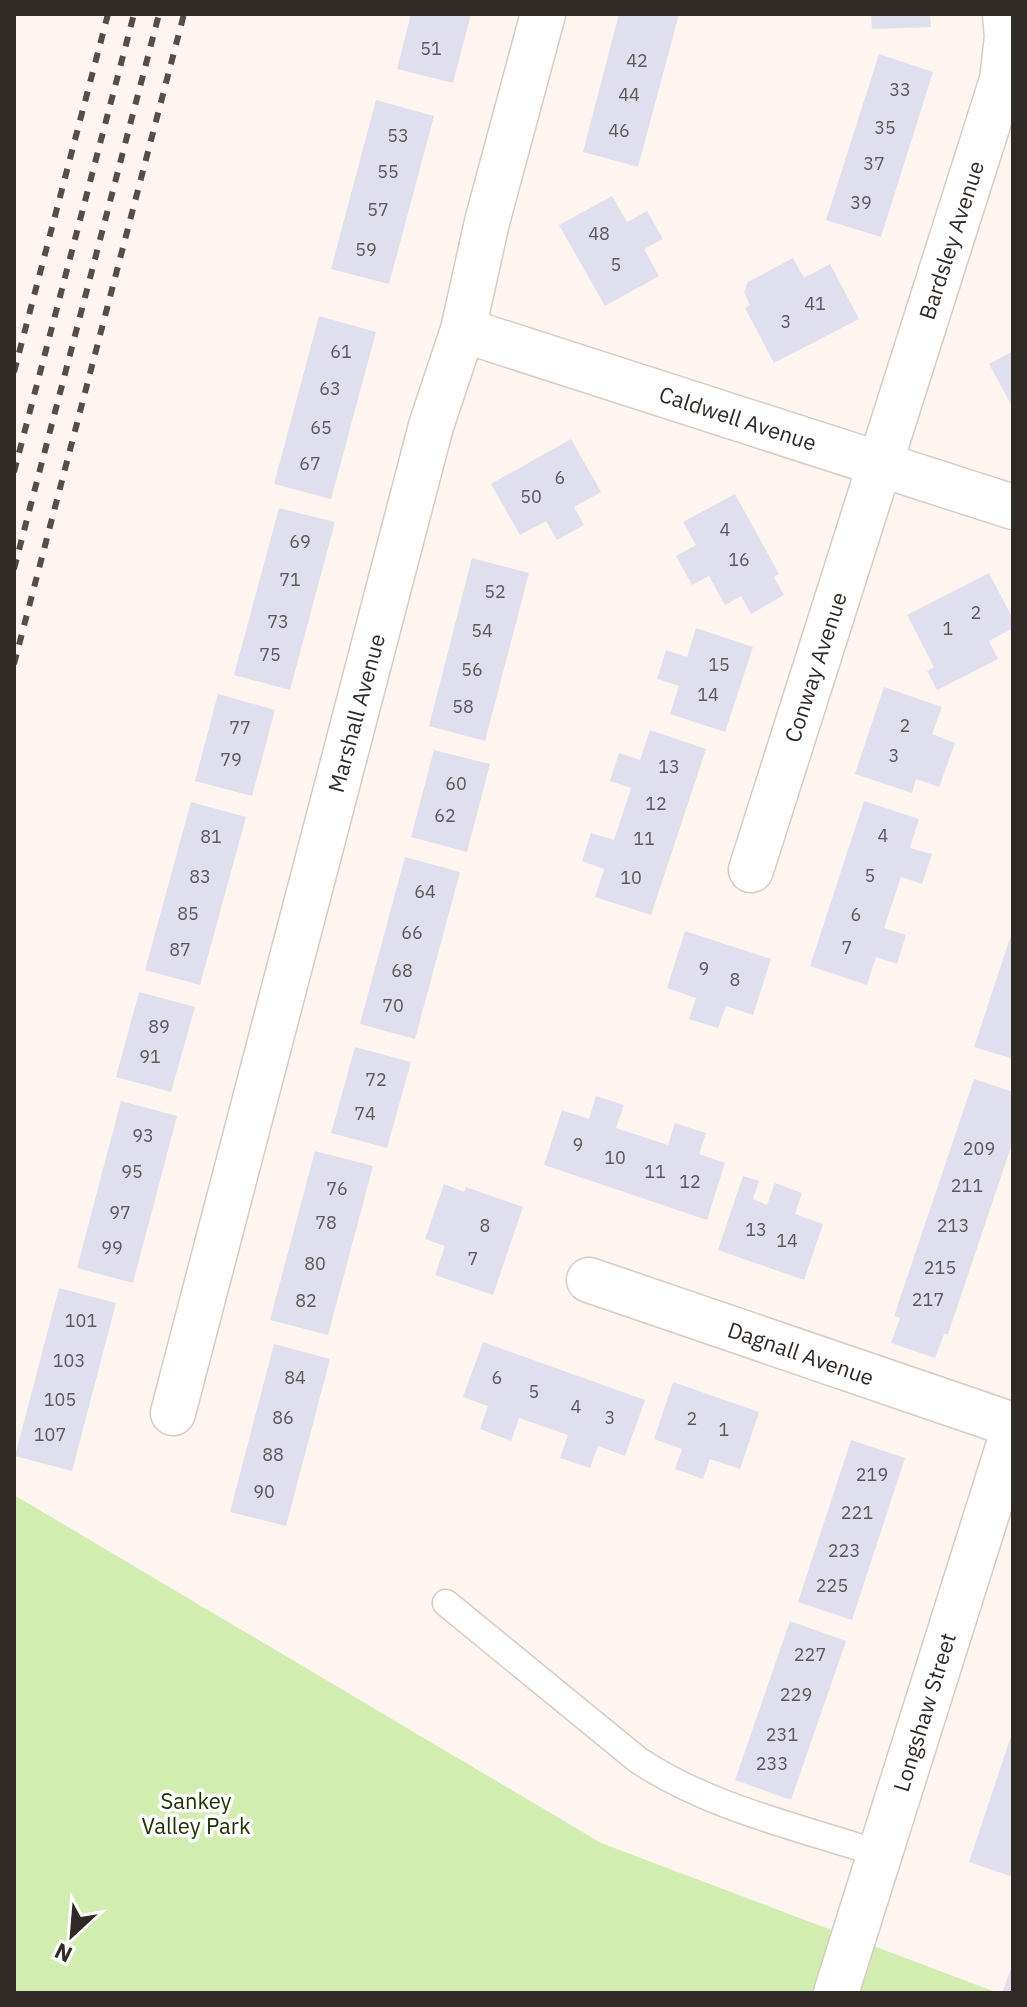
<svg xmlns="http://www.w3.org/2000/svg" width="1027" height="2007" font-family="'IBM Plex Sans',sans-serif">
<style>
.green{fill:#d1edaf}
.building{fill:#dfdfed}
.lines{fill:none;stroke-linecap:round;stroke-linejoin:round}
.service-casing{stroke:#d9cbc3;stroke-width:29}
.minor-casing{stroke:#d9cbc3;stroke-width:47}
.service{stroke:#fff;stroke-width:26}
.minor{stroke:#fff;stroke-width:44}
.rail{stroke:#544d4a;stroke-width:6;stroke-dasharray:10 10;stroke-linecap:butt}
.labels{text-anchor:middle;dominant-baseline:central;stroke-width:7;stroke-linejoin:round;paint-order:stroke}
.number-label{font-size:18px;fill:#5c5758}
.street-label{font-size:22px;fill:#302a27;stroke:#fff}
.park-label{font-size:22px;fill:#203201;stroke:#fff}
</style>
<rect width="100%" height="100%" fill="#fef5f0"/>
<path class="green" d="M 14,1495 L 601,1843 L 998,1993 L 14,1993 Z"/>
<path class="building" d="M 411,14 L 471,14 L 453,83 L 397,69 Z
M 619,14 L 679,14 L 638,167 L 583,152 Z
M 871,14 L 930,14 L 931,27 L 872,29 Z
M 879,54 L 933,72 L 881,237 L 826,220 Z
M 376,100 L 434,116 L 389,284 L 331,269 Z
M 612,196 L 627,222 L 647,211 L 663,239 L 644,249 L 659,276 L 605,306 L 559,225 Z
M 793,258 L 804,278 L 830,264 L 859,319 L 774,363 L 745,308 L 750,305 L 744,292 L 748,282 Z
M 319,316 L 376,332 L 331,499 L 274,484 Z
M 1013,351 L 1013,408 L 989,364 Z
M 571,439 L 601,492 L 574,507 L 584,525 L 557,540 L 546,521 L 520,535 L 491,484 Z
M 735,494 L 779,574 L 774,577 L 784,595 L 751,614 L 741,596 L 725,605 L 709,576 L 692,585 L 676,556 L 696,545 L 683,522 Z
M 279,508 L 335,522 L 290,690 L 234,675 Z
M 472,558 L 529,573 L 485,741 L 429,726 Z
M 989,573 L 1013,619 L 1013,628 L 989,641 L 998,659 L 937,690 L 927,671 L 934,667 L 907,615 Z
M 696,628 L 753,647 L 725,732 L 670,714 L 679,686 L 657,679 L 666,650 L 687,657 Z
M 884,687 L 942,707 L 932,734 L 955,743 L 939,787 L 916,779 L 912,793 L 855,774 Z
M 218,694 L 275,710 L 252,796 L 195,781 Z
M 650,730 L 706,749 L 651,915 L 595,897 L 604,869 L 582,861 L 591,833 L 614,840 L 631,788 L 610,781 L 619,753 L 640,760 Z
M 434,750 L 490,764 L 467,852 L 411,837 Z
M 864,801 L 919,819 L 910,848 L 932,854 L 922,884 L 901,877 L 884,928 L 906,935 L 897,964 L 876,957 L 867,985 L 810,966 Z
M 191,802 L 246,817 L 200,985 L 145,970 Z
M 405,857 L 460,872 L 415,1039 L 360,1024 Z
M 685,931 L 771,959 L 753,1015 L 726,1006 L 718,1028 L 689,1019 L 696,998 L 667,988 Z
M 1012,932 L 1013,932 L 1013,1059 L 974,1047 Z
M 139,992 L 195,1007 L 171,1092 L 116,1077 Z
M 355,1047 L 411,1062 L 387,1148 L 331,1133 Z
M 974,1079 L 1013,1092 L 1013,1141 L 948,1334 L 944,1334 L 935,1358 L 891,1343 L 900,1318 L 894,1316 Z
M 596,1096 L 624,1105 L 616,1128 L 668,1145 L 675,1123 L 706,1133 L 699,1154 L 725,1163 L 707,1220 L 544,1165 L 562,1110 L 589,1119 Z
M 121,1101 L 177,1116 L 133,1283 L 77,1268 Z
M 315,1151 L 373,1166 L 328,1335 L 270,1320 Z
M 743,1176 L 759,1181 L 753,1199 L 767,1205 L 775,1183 L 802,1193 L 795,1214 L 823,1224 L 804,1280 L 718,1250 Z
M 444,1184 L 464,1192 L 466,1187 L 523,1207 L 493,1295 L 435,1275 L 445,1246 L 425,1239 Z
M 59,1288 L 116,1303 L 72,1471 L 15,1456 Z
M 483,1342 L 645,1400 L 625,1456 L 598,1446 L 590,1468 L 560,1458 L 568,1435 L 519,1418 L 511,1441 L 480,1429 L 488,1406 L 463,1397 Z
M 274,1344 L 330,1359 L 286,1526 L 230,1512 Z
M 673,1382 L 759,1412 L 740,1469 L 710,1459 L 703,1479 L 675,1469 L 682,1449 L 654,1439 Z
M 851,1440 L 905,1458 L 852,1620 L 798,1602 Z
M 790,1621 L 846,1641 L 791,1800 L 735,1780 Z
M 1012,1733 L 1013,1733 L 1013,1877 L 969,1862 Z
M 1013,1963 L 1013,1993 L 1002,1993 Z"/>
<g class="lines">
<defs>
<path id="service" d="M 446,1603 L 638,1760 C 710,1808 799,1827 880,1854"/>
<path id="minor" d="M 463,330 L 1013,507
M 751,870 L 1002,80 L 1007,37 L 1005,14
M 589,1280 L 1013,1425
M 173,1413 L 431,426 L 463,330 L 487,222 L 543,14
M 836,1993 L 1013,1431"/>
</defs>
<use href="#service" class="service-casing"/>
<use href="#minor" class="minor-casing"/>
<use href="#service" class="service"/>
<use href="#minor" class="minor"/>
<path class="rail" d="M 14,372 L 108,14
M 14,472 L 134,14
M 14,569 L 159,14
M 14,664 L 184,14"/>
</g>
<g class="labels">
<g class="number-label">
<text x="431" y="48">51</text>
<text x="637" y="60">42</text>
<text x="900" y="89">33</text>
<text x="629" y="94">44</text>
<text x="885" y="127">35</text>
<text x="619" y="130">46</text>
<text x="398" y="135">53</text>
<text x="874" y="163">37</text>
<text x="388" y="171">55</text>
<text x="861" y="202">39</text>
<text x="378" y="209">57</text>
<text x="599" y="233">48</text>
<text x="366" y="249">59</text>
<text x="616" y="264">5</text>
<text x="815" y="303">41</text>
<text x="786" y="321">3</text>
<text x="341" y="351">61</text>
<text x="330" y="388">63</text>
<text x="321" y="427">65</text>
<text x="310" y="463">67</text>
<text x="560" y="477">6</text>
<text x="531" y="496">50</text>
<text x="725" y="529">4</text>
<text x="300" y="541">69</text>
<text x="739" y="559">16</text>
<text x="290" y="579">71</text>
<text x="495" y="591">52</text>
<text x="976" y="612">2</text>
<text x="278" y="621">73</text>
<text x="948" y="628">1</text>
<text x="482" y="630">54</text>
<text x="270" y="654">75</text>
<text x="719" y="664">15</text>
<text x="472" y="669">56</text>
<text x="708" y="694">14</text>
<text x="463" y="706">58</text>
<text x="905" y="725">2</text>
<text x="240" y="727">77</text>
<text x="894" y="755">3</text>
<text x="231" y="759">79</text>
<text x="669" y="766">13</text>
<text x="456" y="783">60</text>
<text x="656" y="803">12</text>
<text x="445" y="815">62</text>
<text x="883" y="835">4</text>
<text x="211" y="836">81</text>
<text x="644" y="838">11</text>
<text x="870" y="875">5</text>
<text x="200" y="876">83</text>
<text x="631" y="877">10</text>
<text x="425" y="891">64</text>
<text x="188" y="913">85</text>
<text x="856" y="914">6</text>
<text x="412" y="932">66</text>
<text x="847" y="947">7</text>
<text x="180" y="949">87</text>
<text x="704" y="968">9</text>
<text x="402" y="970">68</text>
<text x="735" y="979">8</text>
<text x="393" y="1005">70</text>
<text x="159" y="1026">89</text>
<text x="150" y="1056">91</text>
<text x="376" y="1079">72</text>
<text x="365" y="1113">74</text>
<text x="143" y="1135">93</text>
<text x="578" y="1144">9</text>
<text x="979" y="1148">209</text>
<text x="615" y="1157">10</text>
<text x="132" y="1171">95</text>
<text x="655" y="1171">11</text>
<text x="690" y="1181">12</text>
<text x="967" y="1185">211</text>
<text x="337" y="1188">76</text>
<text x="120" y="1212">97</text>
<text x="326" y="1222">78</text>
<text x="485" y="1225">8</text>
<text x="953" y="1225">213</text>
<text x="756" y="1229">13</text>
<text x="787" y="1240">14</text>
<text x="112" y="1247">99</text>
<text x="473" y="1258">7</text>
<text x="315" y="1263">80</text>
<text x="940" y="1267">215</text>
<text x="928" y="1299">217</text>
<text x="306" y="1300">82</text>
<text x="81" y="1320">101</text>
<text x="69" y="1360">103</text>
<text x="295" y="1377">84</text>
<text x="497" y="1377">6</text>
<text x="534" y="1391">5</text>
<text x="60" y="1399">105</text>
<text x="576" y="1406">4</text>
<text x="283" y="1417">86</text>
<text x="610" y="1417">3</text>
<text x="692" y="1418">2</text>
<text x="724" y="1429">1</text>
<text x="50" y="1434">107</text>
<text x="273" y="1454">88</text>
<text x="872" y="1474">219</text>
<text x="264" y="1491">90</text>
<text x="857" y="1512">221</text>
<text x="844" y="1550">223</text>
<text x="832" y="1585">225</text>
<text x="810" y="1654">227</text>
<text x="796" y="1694">229</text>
<text x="782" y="1734">231</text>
<text x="772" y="1763">233</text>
</g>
<g class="street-label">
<text transform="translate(951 240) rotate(-72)">Bardsley Avenue</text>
<text transform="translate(738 418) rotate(18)">Caldwell Avenue</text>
<text transform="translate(815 667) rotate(-72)">Conway Avenue</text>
<text transform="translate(356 713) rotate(-75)">Marshall Avenue</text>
<text transform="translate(801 1353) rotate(19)">Dagnall Avenue</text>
<text transform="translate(924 1712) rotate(-73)">Longshaw Street</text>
</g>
<g class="park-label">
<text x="196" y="1800">Sankey<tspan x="196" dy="25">Valley Park</tspan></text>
</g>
</g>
<rect width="1027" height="2007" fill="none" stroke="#302a27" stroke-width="32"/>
<g transform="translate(72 1935) rotate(206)" stroke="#ffffff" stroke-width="6" paint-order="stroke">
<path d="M0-6L14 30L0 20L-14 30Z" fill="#302a27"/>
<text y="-12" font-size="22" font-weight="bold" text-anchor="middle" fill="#302a27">N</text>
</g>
</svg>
